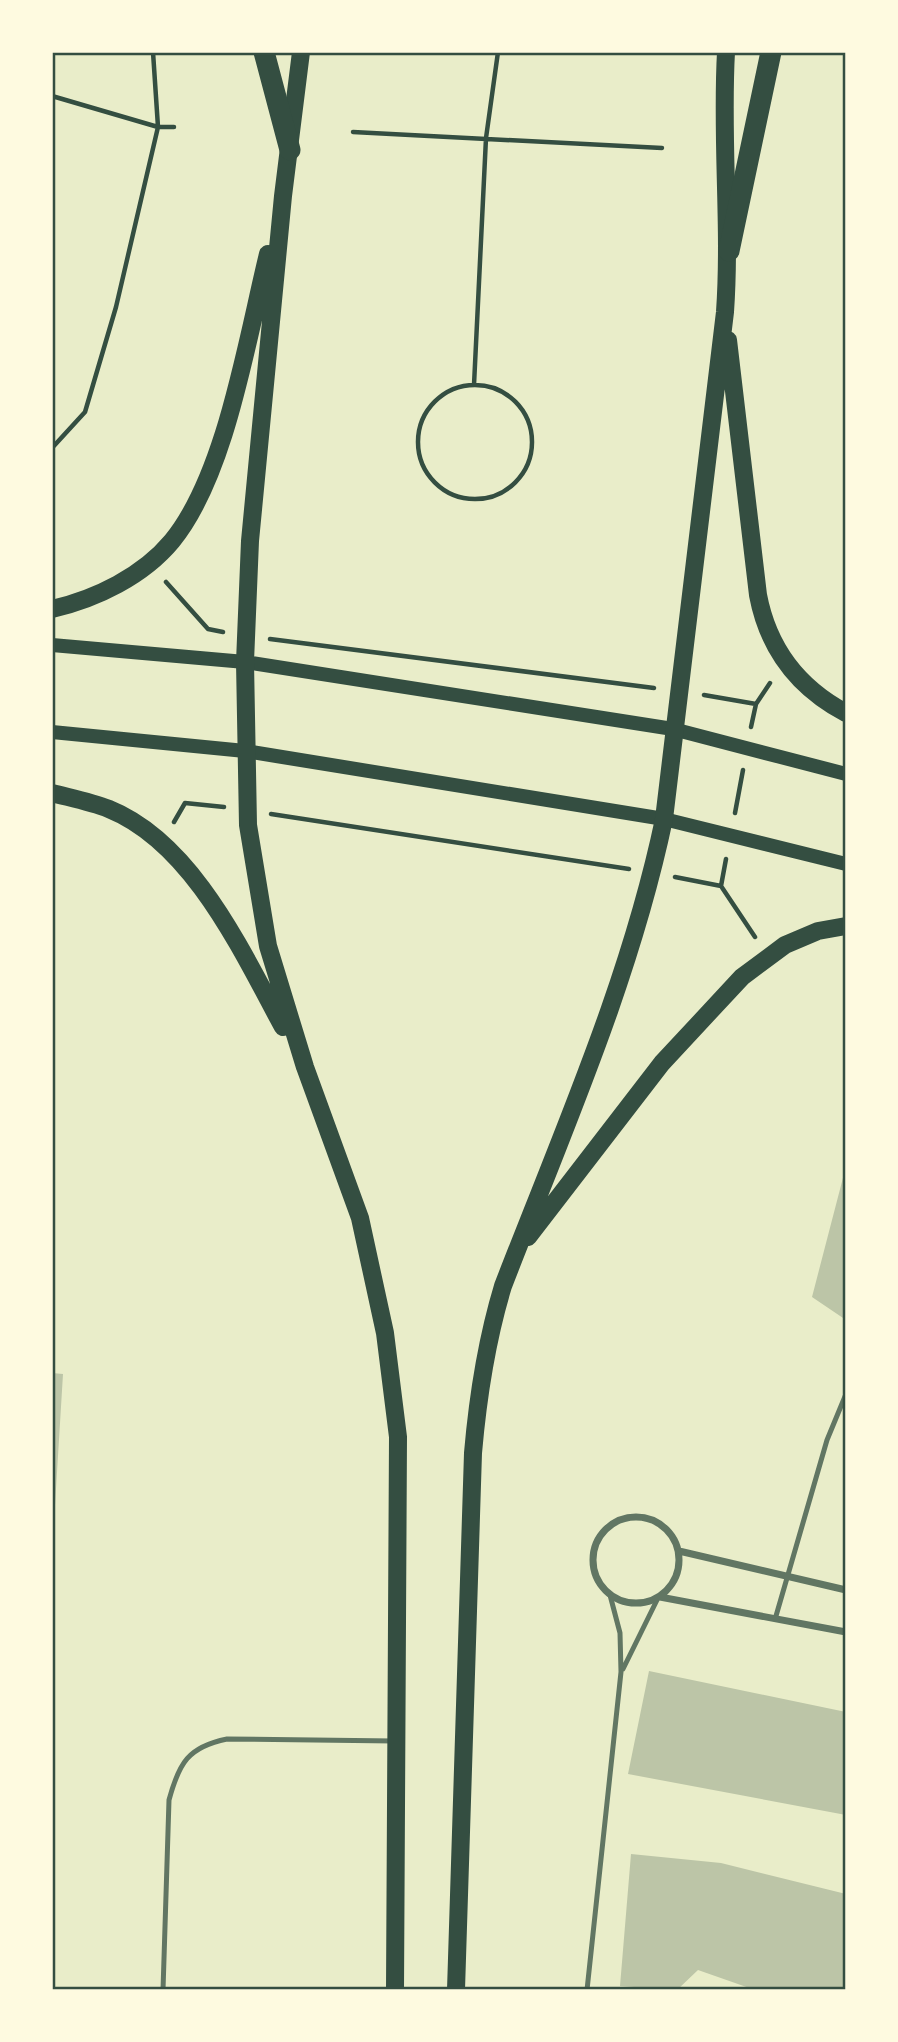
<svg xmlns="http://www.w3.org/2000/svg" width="898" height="2042" font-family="Poppins,sans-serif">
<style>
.building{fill:#bcc5a7}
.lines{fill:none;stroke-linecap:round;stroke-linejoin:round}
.path{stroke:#344e41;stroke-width:4.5}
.service{stroke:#617663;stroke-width:5}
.minor{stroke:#617663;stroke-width:7}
.secondary{stroke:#344e41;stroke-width:14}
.primary{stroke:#344e41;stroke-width:18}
.motorway{stroke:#344e41;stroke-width:21}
.neatline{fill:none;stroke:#344e41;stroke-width:2.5}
</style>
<rect width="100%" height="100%" fill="#e9edc9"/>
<path class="building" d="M 845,1170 L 846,1170 L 846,1320 L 812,1297 Z
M 52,1373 L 63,1374 L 55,1505 L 52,1505 Z
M 649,1671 L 846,1712 L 846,1815 L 628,1774 Z
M 631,1854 L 721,1863 L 846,1894 L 846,1990 L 755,1990 L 698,1970 L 677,1990 L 620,1986 Z"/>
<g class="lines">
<path class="path" d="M 52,96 L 158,127 L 174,127
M 353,132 L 662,148
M 474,385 L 486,138 L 498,52
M418 442a57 57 0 1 1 114 0a57 57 0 1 1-114 0Z
M 52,448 L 85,412 L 116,307 L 158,127 L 153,52
M 166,582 L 208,629 L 223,632
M 270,639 L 654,688
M 704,695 L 756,704 L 770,683
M 751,727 L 756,704
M 735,813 L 743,770
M 271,814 L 629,869
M 174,822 L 185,803 L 224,807
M 726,859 L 721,886 L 755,937
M 675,877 L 721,886"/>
<path class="service" d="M 776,1616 L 827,1440 L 846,1394
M 623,1669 L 658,1598
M 163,1990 L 169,1800 C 179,1763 188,1747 227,1739 L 394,1741
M 587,1990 L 621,1672 L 620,1633 L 610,1595"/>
<path class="minor" d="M593 1560a43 43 0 1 1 86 0a43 43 0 1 1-86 0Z
M 679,1551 L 846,1590
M 660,1597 L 846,1632"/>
<path class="secondary" d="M 52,645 L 245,662 L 673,729 L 846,774
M 52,732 L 245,751 L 664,819 L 846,864"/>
<path class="primary" d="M 301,52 L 283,196 L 250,541 L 245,662 L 248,825 L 268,946 L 305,1067 L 360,1218 L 385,1333 L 398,1437 L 395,1990
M 728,340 L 758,595 C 768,648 797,687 846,713
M 52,609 C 96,599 143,576 172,541 C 226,475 247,339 268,254
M 52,793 C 71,798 91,802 109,809 C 193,843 242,952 283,1027
M 528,1237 L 662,1063 L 742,977 L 785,945 L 818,931 L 846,926
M 456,1990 L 473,1453 C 478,1395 486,1342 503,1286 C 562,1133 630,981 664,819 L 725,312 C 731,226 721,139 726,52"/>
<path class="motorway" d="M 264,52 L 290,150
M 729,251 L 771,52"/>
</g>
<rect width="898" height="2042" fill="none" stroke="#fefae0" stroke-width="108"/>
<rect x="54" y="54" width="790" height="1934" class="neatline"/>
</svg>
